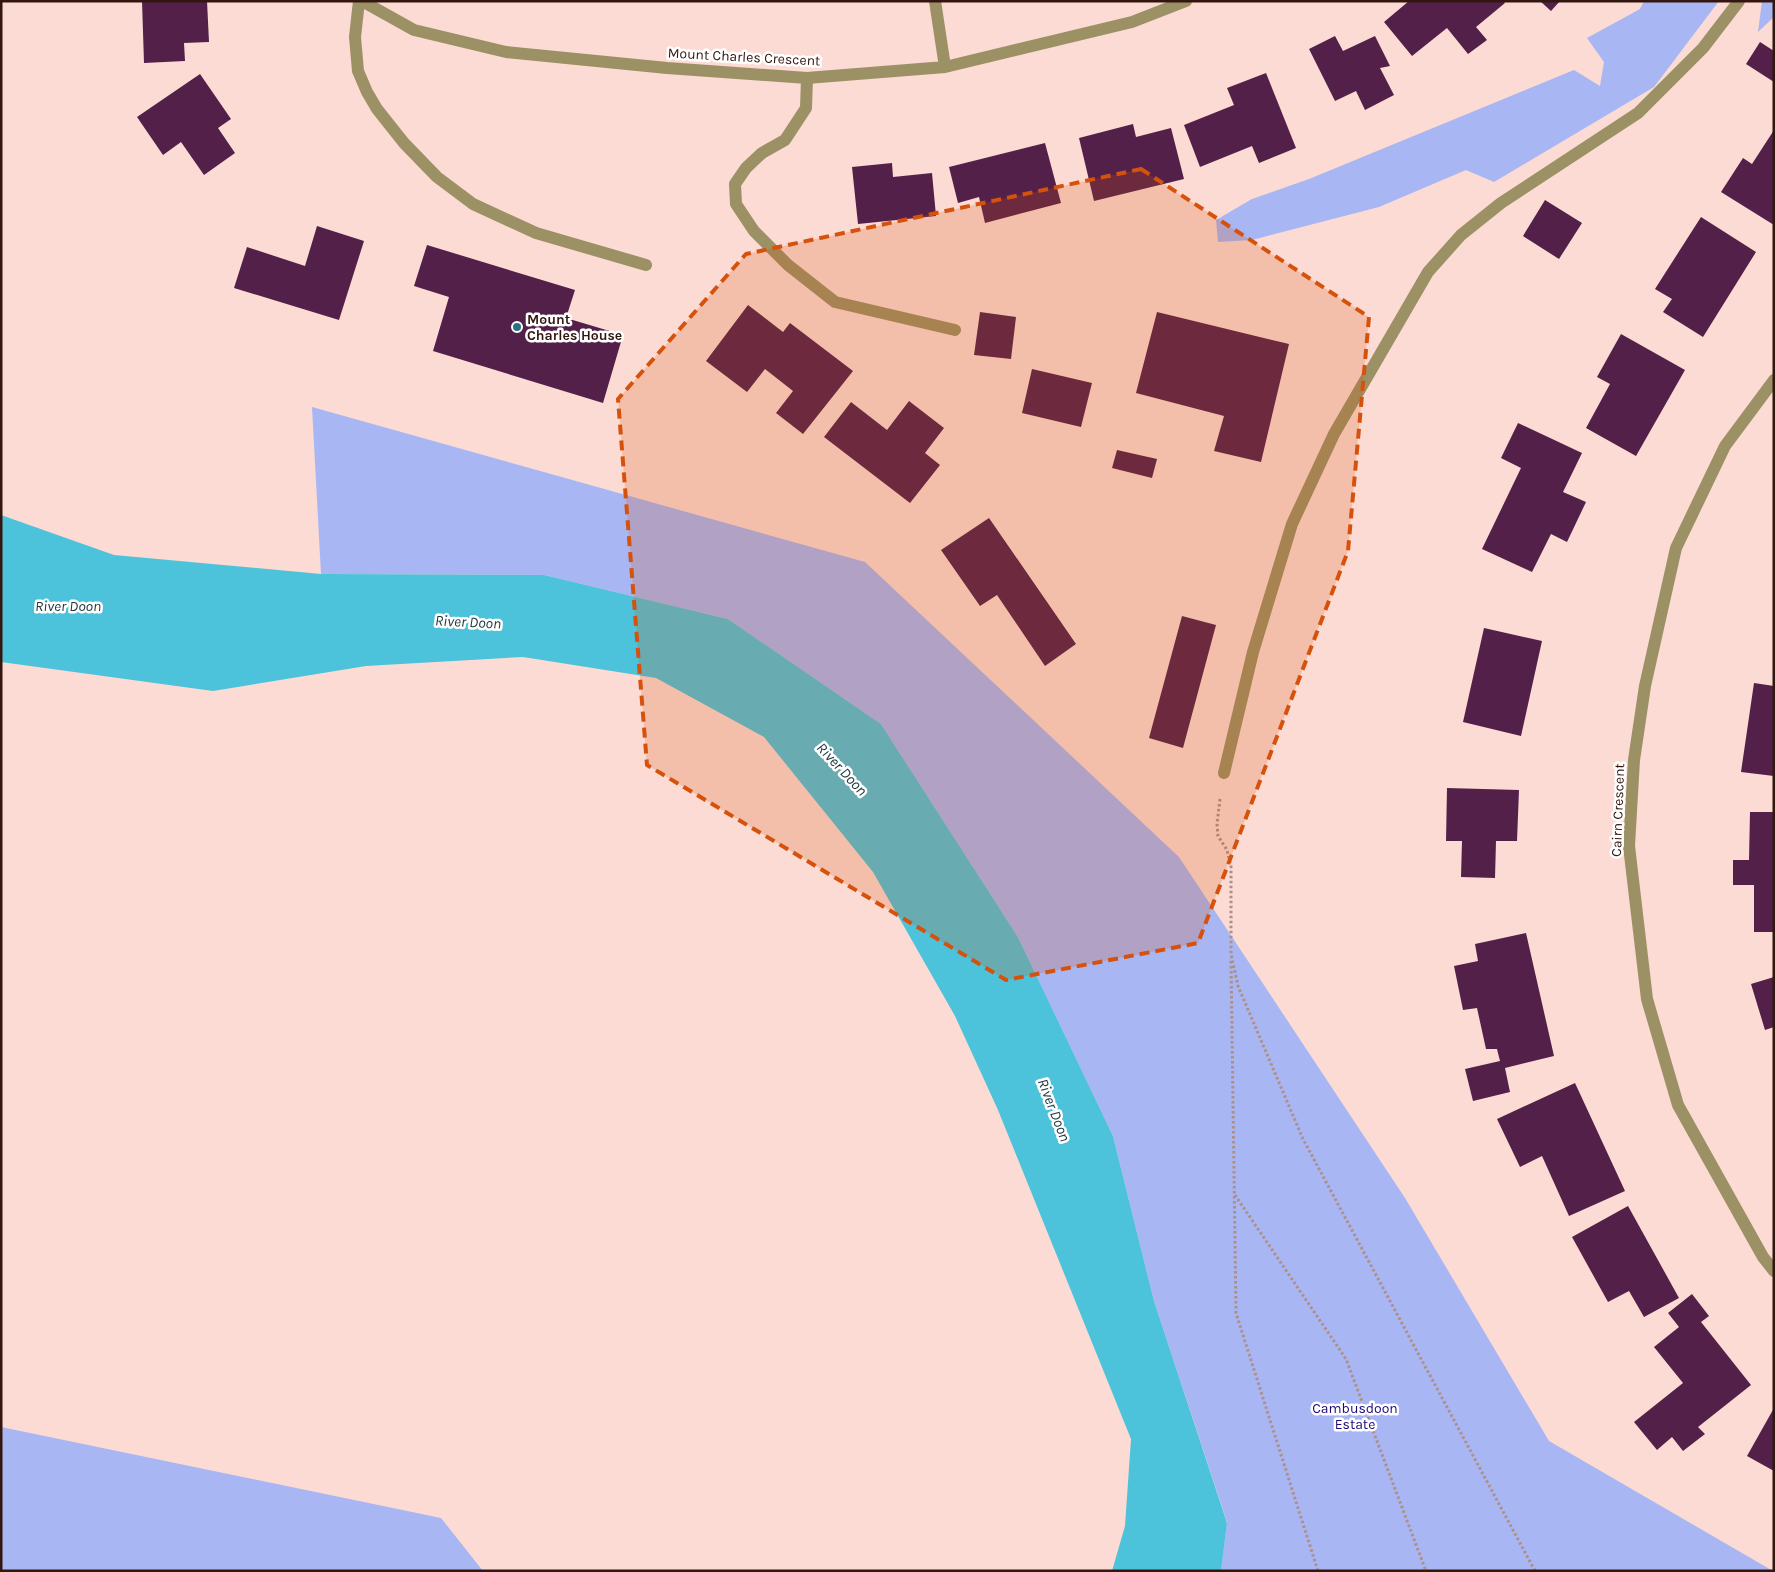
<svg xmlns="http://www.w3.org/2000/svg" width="1775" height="1572" font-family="Karla,sans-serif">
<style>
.green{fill:#a8b6f4}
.water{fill:#4dc2db}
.building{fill:#53204a}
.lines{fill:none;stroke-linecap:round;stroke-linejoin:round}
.path{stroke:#ae8f88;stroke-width:3;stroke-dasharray:2.5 2.5;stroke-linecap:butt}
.service{stroke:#9c9065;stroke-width:12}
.minor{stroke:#9c9065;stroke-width:12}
.marked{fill:#d6520c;fill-opacity:0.2;stroke:#d6520c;stroke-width:4;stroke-dasharray:10 6;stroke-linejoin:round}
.poi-dot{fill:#2c7180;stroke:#fff;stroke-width:2}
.labels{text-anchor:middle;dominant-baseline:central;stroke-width:5;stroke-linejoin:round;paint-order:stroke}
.street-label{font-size:14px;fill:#32160f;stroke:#fff}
.poi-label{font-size:14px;font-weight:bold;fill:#32160f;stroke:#fff;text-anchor:start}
.park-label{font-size:14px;fill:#1b0a79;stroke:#fff}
.water-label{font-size:15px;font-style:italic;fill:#20393f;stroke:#fff}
</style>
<rect width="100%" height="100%" fill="#fbdbd3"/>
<path class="green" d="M 1644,1 L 1719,1 L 1654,87 L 1494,182 L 1466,170 L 1379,207 L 1252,240 L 1218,242 L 1216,220 L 1252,199 L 1309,179 L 1574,70 L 1600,86 L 1604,62 L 1587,38 L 1640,9 Z
M 1762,1 L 1774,1 L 1774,17 L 1758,32 Z
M 312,407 L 865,562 L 1179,857 L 1405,1198 L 1549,1441 L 1773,1571 L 1221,1571 L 1227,1522 L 1154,1301 L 1113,1136 L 1018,937 L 881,724 L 728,619 L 544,575 L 321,574 Z
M 1,1427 L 441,1518 L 483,1571 L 1,1571 Z"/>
<path class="water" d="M 1,515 L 114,555 L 321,574 L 544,575 L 728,619 L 881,724 L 1018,937 L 1113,1136 L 1154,1301 L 1227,1523 L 1221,1571 L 1112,1571 L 1125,1526 L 1131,1439 L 998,1110 L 955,1016 L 873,872 L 764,737 L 656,678 L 523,657 L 366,666 L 213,691 L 1,662 Z"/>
<path class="building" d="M 142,1 L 207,1 L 209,42 L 184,43 L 185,61 L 144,63 Z
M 1409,1 L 1503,1 L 1505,3 L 1476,27 L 1487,40 L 1468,54 L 1447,28 L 1412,56 L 1384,22 Z
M 1540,1 L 1560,1 L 1551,11 Z
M 1335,36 L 1343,51 L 1375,36 L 1390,66 L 1380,68 L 1394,95 L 1365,110 L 1356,91 L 1335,101 L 1309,49 Z
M 1760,42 L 1774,51 L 1774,82 L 1746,64 Z
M 1266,73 L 1296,148 L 1259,163 L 1252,146 L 1200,167 L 1184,125 L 1234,105 L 1227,88 Z
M 200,74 L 231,119 L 218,128 L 235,153 L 204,175 L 181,142 L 163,155 L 137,117 Z
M 1133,124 L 1136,137 L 1171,128 L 1184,179 L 1094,201 L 1079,138 Z
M 1774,130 L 1774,225 L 1721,192 L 1743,158 L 1752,164 Z
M 1045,143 L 1061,203 L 985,223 L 979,197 L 958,203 L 949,167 Z
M 892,163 L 893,177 L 932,173 L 936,216 L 858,224 L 852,167 Z
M 1545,200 L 1582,223 L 1559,259 L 1523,236 Z
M 1701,217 L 1756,252 L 1703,337 L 1663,312 L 1672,299 L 1655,289 Z
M 317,226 L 364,241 L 339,320 L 234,288 L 247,247 L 305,266 Z
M 427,245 L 575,290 L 566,318 L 623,335 L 603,403 L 433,351 L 449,297 L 414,286 Z
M 748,305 L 783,332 L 790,323 L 853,371 L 803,434 L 776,413 L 793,391 L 765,369 L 747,392 L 706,361 Z
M 980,312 L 1016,317 L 1011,359 L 974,355 Z
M 1157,312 L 1289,344 L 1261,462 L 1214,451 L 1224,416 L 1136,393 Z
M 1621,334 L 1685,370 L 1636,456 L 1586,428 L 1610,384 L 1597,377 Z
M 1032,369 L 1092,383 L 1081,427 L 1022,413 Z
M 909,401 L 944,428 L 925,453 L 940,465 L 910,503 L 824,437 L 851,402 L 887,430 Z
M 1518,423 L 1582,453 L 1563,492 L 1586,502 L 1567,542 L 1551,534 L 1532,572 L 1482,549 L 1521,468 L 1501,458 Z
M 1117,450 L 1157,459 L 1152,478 L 1112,468 Z
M 989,518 L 1076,644 L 1045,666 L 997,595 L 980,606 L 941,550 Z
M 1182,616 L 1216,625 L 1183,748 L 1149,738 Z
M 1484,628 L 1542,641 L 1521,736 L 1463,722 Z
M 1754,683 L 1774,686 L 1774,776 L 1741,772 Z
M 1447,788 L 1519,790 L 1517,841 L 1496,841 L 1495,878 L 1461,877 L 1462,841 L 1446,841 Z
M 1750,812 L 1774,812 L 1774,932 L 1754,932 L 1754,885 L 1733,885 L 1733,860 L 1749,860 Z
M 1526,933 L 1554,1056 L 1505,1068 L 1510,1092 L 1473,1101 L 1465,1069 L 1500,1061 L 1497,1049 L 1486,1049 L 1477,1008 L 1463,1010 L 1454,966 L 1478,961 L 1475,944 Z
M 1774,977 L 1774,1027 L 1765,1030 L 1751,984 Z
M 1575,1083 L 1625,1191 L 1569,1216 L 1542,1156 L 1520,1167 L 1497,1119 Z
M 1628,1206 L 1679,1298 L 1644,1317 L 1629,1291 L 1608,1302 L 1572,1237 Z
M 1692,1294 L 1709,1316 L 1701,1322 L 1751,1385 L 1698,1427 L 1705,1434 L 1683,1451 L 1672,1437 L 1657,1450 L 1634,1422 L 1683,1383 L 1654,1347 L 1679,1327 L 1668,1313 Z
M 1774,1408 L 1774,1471 L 1747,1456 Z"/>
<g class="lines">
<path class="path" d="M 1220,799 L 1217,824 L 1218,836 L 1227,850 L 1231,867 L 1231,954 L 1238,986 L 1303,1139 L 1535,1571
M 1231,961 L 1236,1313 L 1318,1571
M 1235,1195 L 1346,1359 L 1426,1571"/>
<path class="service" d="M 359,1 L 355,37 L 358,71 L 367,92 L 377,109 L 404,143 L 437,177 L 473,204 L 536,233 L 646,265
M 807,78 L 806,108 L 785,140 L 762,153 L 746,168 L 735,184 L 736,204 L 754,231 L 788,265 L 835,302 L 955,330
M 1224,773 L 1253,652 L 1292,524 L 1334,434 L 1428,272 L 1461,235 L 1501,203 L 1638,113 L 1703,48 L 1739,1"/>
<path class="minor" d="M 362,1 L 414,30 L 506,52 L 667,68 L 807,78 L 945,67 L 1132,22 L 1186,1
M 935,1 L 945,67
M 1774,380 L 1725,446 L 1676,548 L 1645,686 L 1634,760 L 1629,846 L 1647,999 L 1678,1105 L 1763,1257 L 1774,1271"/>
</g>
<path class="marked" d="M 1141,169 L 1369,317 L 1348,551 L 1198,943 L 1006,980 L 647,765 L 618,399 L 746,254 Z"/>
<circle class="poi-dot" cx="517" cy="327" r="5"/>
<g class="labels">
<g class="street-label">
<text transform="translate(744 57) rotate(3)">Mount Charles Crescent</text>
<text transform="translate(1618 810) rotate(-88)">Cairn Crescent</text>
</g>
<g class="poi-label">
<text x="527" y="319">Mount<tspan x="527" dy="16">Charles House</tspan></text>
</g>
<g class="park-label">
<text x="1355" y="1408">Cambusdoon<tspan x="1355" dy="16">Estate</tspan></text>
</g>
<g class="water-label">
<text x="68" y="606">River Doon</text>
<text transform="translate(468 622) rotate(3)">River Doon</text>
<text transform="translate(842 769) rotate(47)">River Doon</text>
<text transform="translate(1054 1110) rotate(69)">River Doon</text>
</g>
</g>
<rect width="1775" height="1572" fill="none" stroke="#32160f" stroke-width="5"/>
</svg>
